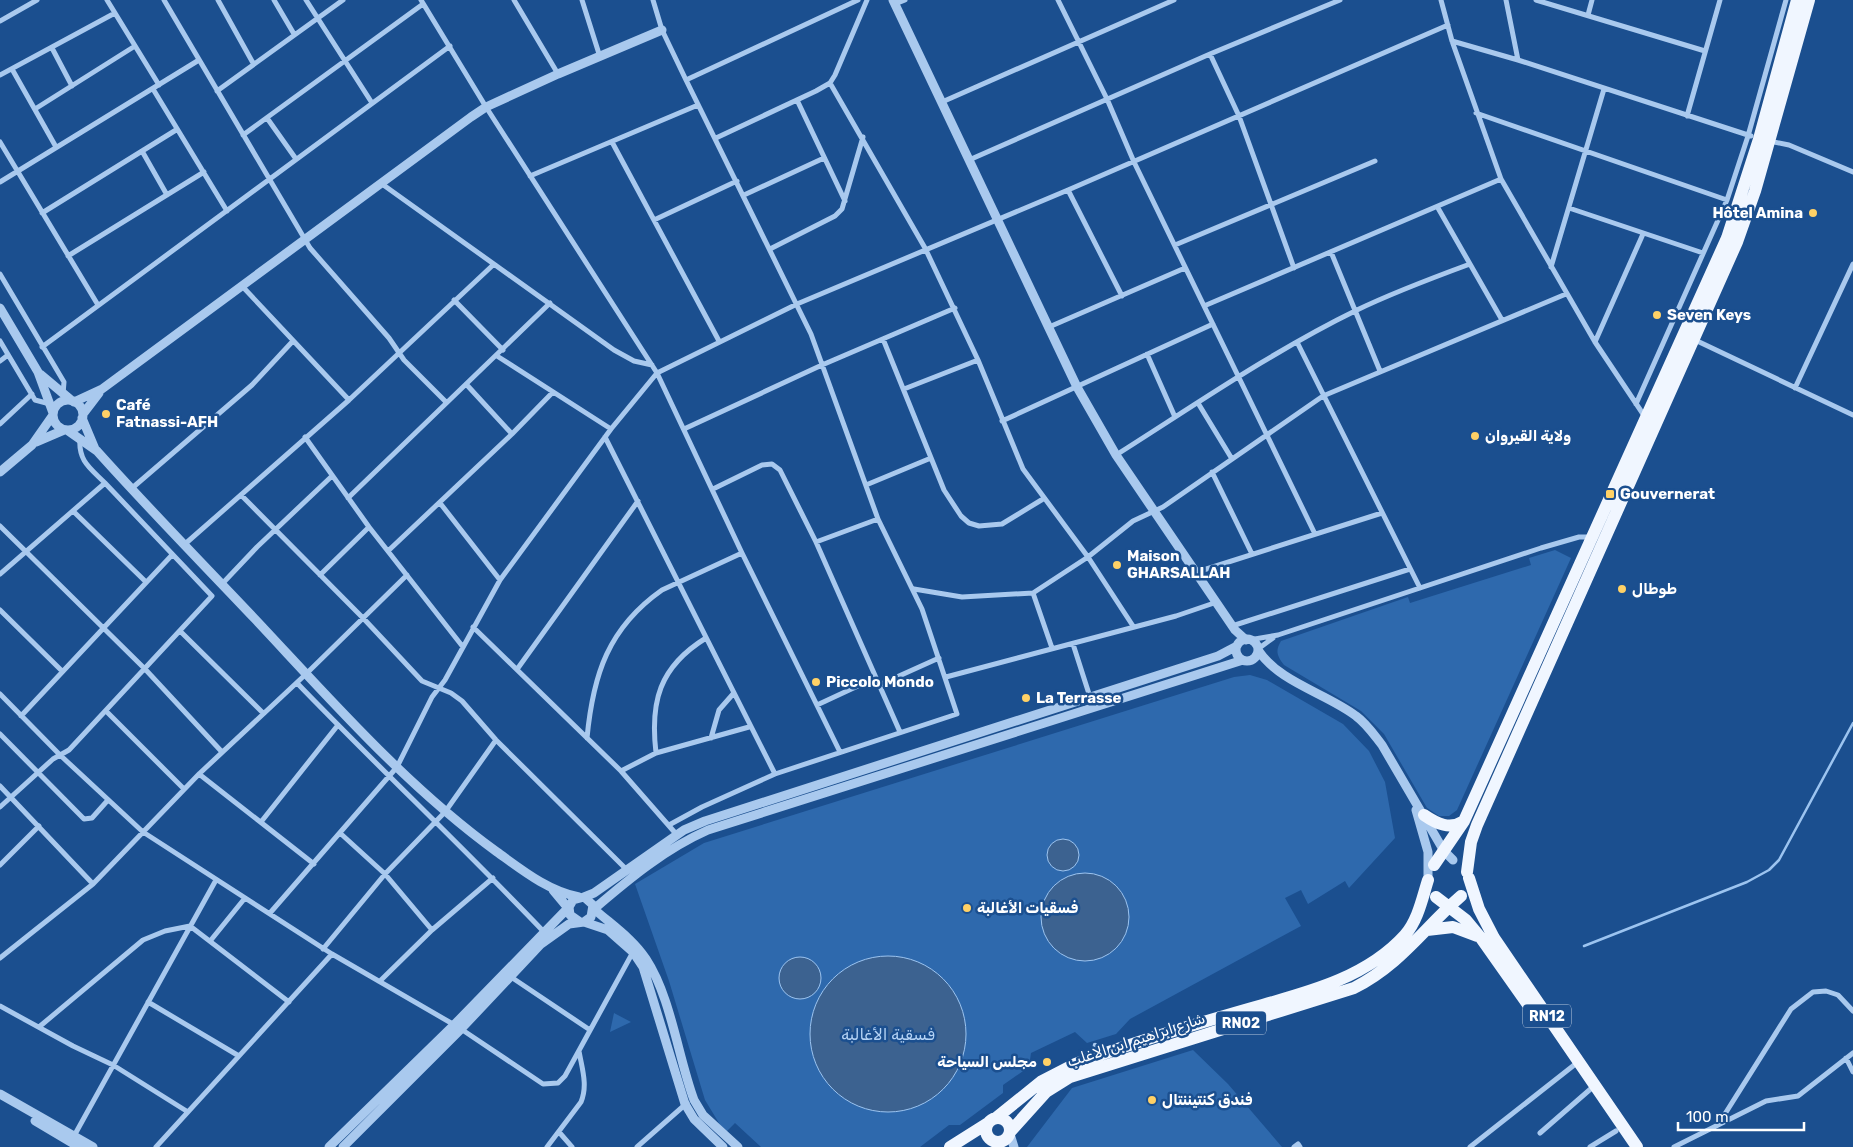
<svg xmlns="http://www.w3.org/2000/svg" width="1853" height="1147" font-family="Rubik,'Noto Sans Arabic',sans-serif">
<style>
.green{fill:#2e69ad}
.water{fill:#3c6290;stroke:#9cc4f0}
.lines{fill:none;stroke-linecap:round;stroke-linejoin:round}
.stream{stroke:#9cc4f0;stroke-width:2.5}
.pedestrian{stroke:#a9c9ee;stroke-width:4.5}
.minor{stroke:#a9c9ee;stroke-width:5}
.tertiary{stroke:#a9c9ee;stroke-width:9}
.primary{stroke:#f0f6ff;stroke-width:12}
.poi-dot{fill:#ffd166;stroke:#1b4f8f;stroke-width:2}
.labels{text-anchor:middle;dominant-baseline:central;stroke-width:5;stroke-linejoin:round;paint-order:stroke}
.shield{fill:#1b4f8f;stroke:#bbcadd;stroke-width:1}
.shield-label{font-size:14px;font-weight:bold;fill:#fff}
.poi-label{font-size:15px;font-weight:bold;fill:#fff;stroke:#1b4f8f;text-anchor:start}
.street-label{font-size:15px;fill:#fff;stroke:#1b4f8f}
.water-label{font-size:16px;font-style:italic;fill:#b5d3f5;stroke:#1b4f8f}
</style>
<rect width="100%" height="100%" fill="#1b4f8f"/>
<path class="green" d="M 1555,550 L 1571,558 L 1457,810 L 1449,816 L 1439,816 L 1427,808 L 1384,734 L 1361,711 L 1284,665 C 1277,656 1275,651 1281,641 L 1408,597 L 1410,603 L 1531,565 L 1529,558 Z
M 1250,675 L 1267,680 L 1343,724 L 1369,751 L 1385,782 L 1395,838 L 1349,888 L 1345,881 L 1308,904 L 1301,890 L 1285,898 L 1301,926 L 1130,1019 L 1116,1034 L 1087,1043 L 1075,1032 L 1031,1053 L 1029,1067 L 1003,1085 L 1003,1093 L 960,1125 L 949,1125 L 920,1147 L 761,1147 L 735,1123 L 725,1133 L 705,1100 L 669,981 L 635,884 L 704,843 L 1234,677 Z
M 614,1013 L 631,1022 L 610,1032 Z
M 1193,1050 L 1228,1084 L 1282,1147 L 1027,1147 L 1072,1088 Z"/>
<path class="water" d="M1047 855a16 16 0 1 1 32 0a16 16 0 1 1-32 0Z
M1041 917a44 44 0 1 1 88 0a44 44 0 1 1-88 0Z
M810 1034a78 78 0 1 1 156 0a78 78 0 1 1-156 0Z
M779 978a21 21 0 1 1 42 0a21 21 0 1 1-42 0Z"/>
<g class="lines">
<path class="stream" d="M 1584,946 L 1747,882 L 1769,870 L 1779,860 L 1853,723"/>
<path class="pedestrian" d="M 1095,1045 L 1095,1055"/>
<path class="minor" d="M 107,0 L 159,85
M 164,0 L 310,248 L 389,338 L 404,360 L 446,402
M 218,0 L 253,63
M 274,0 L 294,34
M 306,0 L 372,103
M 421,0 L 486,107 L 657,373 L 742,553 L 840,752
M 514,0 L 558,74
M 582,0 L 600,57
M 653,0 L 662,30 L 686,80 L 811,334 L 878,519 L 922,609 L 957,714 L 775,774 L 702,807 L 669,825
M 1058,0 L 1107,99 L 1134,162 L 1315,534
M 1441,0 L 1452,41 L 1501,179 L 1595,342 L 1645,417
M 1506,0 L 1518,60
M 1536,0 L 1705,51
M 895,4 L 905,0
M 1588,15 L 1592,0
M 0,21 L 37,0
M 1452,41 L 1518,60 L 1751,136
M 52,48 L 72,86
M 1210,54 L 1239,116 L 1294,268
M 12,69 L 56,147
M 0,75 L 115,13
M 686,80 L 858,0
M 830,83 L 925,248 L 978,360 L 1023,469 L 1088,557 L 1133,626
M 153,89 L 227,211
M 217,91 L 343,0
M 797,100 L 845,201
M 942,102 L 1174,0
M 35,109 L 135,46
M 1476,113 L 1727,200
M 1687,116 L 1720,0
M 267,118 L 296,159
M 243,135 L 423,4
M 716,138 L 816,91 L 830,83 L 835,75 L 867,0
M 1769,141 L 1789,145 L 1853,172
M 0,142 L 98,305
M 612,142 L 719,341
M 142,151 L 167,195
M 969,160 L 1210,54 L 1340,0
M 530,176 L 698,105
M 0,182 L 199,60
M 382,184 L 614,350 L 634,361 L 652,365
M 1068,190 L 1122,296
M 744,195 L 824,158
M 1438,208 L 1502,320
M 1569,208 L 1703,253
M 42,213 L 176,130
M 654,220 L 737,181
M 1175,245 L 1375,161
M 770,249 L 835,216 L 842,209 L 863,137
M 1331,252 L 1380,371
M 68,256 L 204,172
M 1551,267 L 1604,89
M 0,274 L 64,382 L 63,394
M 242,286 L 349,400
M 454,300 L 503,350
M 1204,306 L 1501,179
M 1049,327 L 1185,268
M 883,339 L 944,490 L 961,516 L 969,523 L 979,526 L 1002,524 L 1043,499
M 1695,340 L 1853,415
M 0,341 L 35,400 L 50,404
M 1297,342 L 1420,588
M 1595,342 L 1643,234
M 42,347 L 450,46
M 1147,354 L 1175,417
M 497,356 L 611,429
M 0,361 L 8,355
M 466,384 L 512,434
M 1795,388 L 1853,264
M 904,389 L 978,360
M 1198,403 L 1232,459
M 1636,404 L 1727,200 L 1748,136 L 1786,0
M 1002,421 L 1213,324
M 0,424 L 32,394
M 684,429 L 822,365 L 955,308
M 305,437 L 369,527 L 463,647
M 605,437 L 775,774
M 80,438 C 78,461 90,468 105,483
M 1116,455 C 1195,405 1273,351 1357,310 C 1394,292 1432,278 1470,264
M 1212,472 L 1252,554
M 866,485 L 931,458
M 131,489 L 252,385 L 292,342
M 713,489 L 762,465 L 772,464 L 780,470 L 816,542 L 900,732
M 241,495 L 364,619 L 422,681 L 451,693 L 462,701 L 496,740 L 626,869
M 348,498 L 550,303
M 440,503 L 500,580
M 73,511 L 146,582
M 0,526 L 145,669 L 222,752
M 816,542 L 878,519
M 185,544 L 349,400 L 493,265
M 388,551 L 512,434 L 553,392
M 1197,572 L 1382,513
M 0,574 L 105,483 L 212,596 L 69,750 L 53,759 L 0,807
M 320,575 L 369,527
M 222,584 L 257,547 L 332,476
M 914,589 L 962,597 L 1033,593 L 1088,557 L 1133,521 L 1163,507 L 1323,396 L 1566,294
M 1033,593 L 1052,648
M 0,610 L 62,671
M 1232,626 L 1410,569
M 473,627 L 621,771 L 677,835
M 180,631 L 263,713
M 1249,640 L 1278,635 L 1541,548 L 1579,537 L 1592,537
M 1073,644 L 1090,697
M 1258,649 L 1273,638
M 518,668 L 638,501
M 946,677 L 1176,616 L 1217,602
M 297,683 C 378,767 463,847 544,932
M 879,685 L 939,658
M 0,694 L 60,755 L 143,832 L 332,954 L 458,1027 L 543,1084 L 558,1083 L 565,1076 L 633,952
M 817,705 L 875,678
M 106,711 L 184,789
M 21,716 L 172,555
M 0,734 L 84,819 L 92,818 L 108,800
M 587,738 C 593,675 608,628 662,590 L 742,553
M 711,738 L 719,710 L 733,694
M 656,753 C 650,702 659,667 706,638
M 621,771 L 656,753 L 749,727
M 199,774 L 314,864
M 0,786 L 93,884
M 261,822 L 338,725
M 340,833 L 385,874 L 432,930
M 0,865 L 39,826
M 270,913 L 397,767 L 432,697 L 445,680 L 500,580 L 611,429 L 657,373 L 797,304 L 1068,190 L 1448,25
M 211,940 L 245,898
M 323,949 L 385,874 L 445,812 L 496,740
M 0,958 L 93,884 L 199,774 L 306,674 L 407,575
M 511,977 L 590,1030
M 380,981 L 432,930 L 493,878
M 148,1002 L 239,1056
M 0,1006 L 73,1046 L 113,1065 L 188,1112
M 39,1027 L 143,940 L 165,931 L 190,926 L 289,1002
M 1846,1058 L 1853,1072
M 1718,1125 L 1791,1009 L 1813,992 L 1826,991 L 1838,995 L 1853,1011
M 559,1132 L 572,1147
M 1540,1133 L 1594,1086
M 74,1136 L 216,880
M 156,1147 L 332,954
M 547,1147 L 581,1102 C 588,1085 582,1069 579,1051
M 637,1147 L 687,1103
M 1294,1147 L 1298,1144 L 1300,1147
M 1470,1147 L 1578,1062
M 1590,1147 L 1616,1131
M 1674,1147 L 1766,1101 L 1798,1096 L 1853,1053"/>
<path class="tertiary" d="M 893,0 L 1077,387 L 1116,455 L 1235,630 L 1246,640
M 0,308 L 38,372 L 53,413
M 40,374 L 71,400
M53 415a15 15 0 1 1 30 0a15 15 0 1 1-30 0Z
M 74,402 L 102,389 L 471,117 L 486,107 L 558,74 L 662,30
M 83,414 L 99,393
M 82,418 L 95,449
M 67,430 L 97,451 C 148,508 202,563 255,619 C 331,700 406,786 497,852 C 522,870 548,891 579,897
M 36,442 L 64,430
M 0,472 L 32,445 L 53,415
M1236 650a11 11 0 1 1 22 0a11 11 0 1 1-22 0Z
M 1258,650 C 1280,683 1326,693 1356,716 C 1367,724 1374,735 1382,745 L 1444,851 L 1453,860
M 1416,810 L 1428,852 L 1428,876
M 584,897 L 594,893 L 684,830 L 705,821 L 1218,656 L 1237,646
M 584,922 L 608,930 L 633,952 L 643,967 L 685,1104 L 694,1119 L 723,1147
M 0,1094 L 93,1147
M 35,1121 L 79,1147
M 1010,1134 L 1014,1147
M 996,1142 L 997,1147
M 329,1147 L 454,1025 L 568,908 L 553,890
M 343,1147 L 461,1029 L 541,944 L 569,924 L 584,922 L 591,917 L 593,905 L 584,897 L 573,900 L 569,907 L 570,915 L 580,922
M 738,1147 L 703,1115 L 694,1100 C 678,1057 671,997 646,959 C 633,939 612,925 594,909 C 629,879 665,849 708,830 L 1243,660"/>
<path class="primary" d="M 1424,815 C 1437,824 1450,830 1464,821
M 1434,865 L 1464,821 L 1727,238 L 1759,139 L 1797,0
M 1467,872 L 1471,842 L 1477,825 L 1737,242 L 1755,191 L 1809,0
M 1469,878 L 1479,909 L 1494,938 L 1637,1147
M 1436,897 L 1466,920 L 1481,938 L 1538,1019
M 1427,930 L 1453,927 L 1477,936
M986 1130a12 12 0 1 1 24 0a12 12 0 1 1-24 0Z
M 996,1118 L 1042,1081 L 1075,1064 C 1126,1045 1179,1029 1231,1014 C 1290,996 1361,984 1405,935 C 1418,920 1422,899 1428,880
M 1010,1132 L 1046,1092 L 1070,1077 L 1354,988 C 1401,964 1423,929 1461,896
M 950,1147 L 988,1123"/>
</g>
<g class="poi-dot">
<circle cx="1813" cy="213" r="5"/>
<circle cx="1657" cy="315" r="5"/>
<circle cx="106" cy="414" r="5"/>
<circle cx="1475" cy="436" r="5"/>
<rect x="1605" y="489" width="10" height="10" rx="2.5"/>
<circle cx="1117" cy="565" r="5"/>
<circle cx="1622" cy="589" r="5"/>
<circle cx="816" cy="682" r="5"/>
<circle cx="1026" cy="698" r="5"/>
<circle cx="967" cy="908" r="5"/>
<circle cx="1047" cy="1062" r="5"/>
<circle cx="1152" cy="1100" r="5"/>
</g>
<g class="labels">
<g class="shield">
<rect x="1523" y="1004.5" width="48" height="23" rx="4"/>
<rect x="1216" y="1011.5" width="50" height="23" rx="4"/>
</g>
<g class="shield-label">
<text x="1547" y="1016">RN12</text>
<text x="1241" y="1023">RN02</text>
</g>
<g class="poi-label">
<text x="1803" y="213" text-anchor="end">Hôtel Amina</text>
<text x="1667" y="315">Seven Keys</text>
<text x="116" y="405">Café<tspan x="116" dy="17">Fatnassi-AFH</tspan></text>
<text x="1485" y="436">ولاية القيروان</text>
<text x="1620" y="494">Gouvernerat</text>
<text x="1127" y="556">Maison<tspan x="1127" dy="17">GHARSALLAH</tspan></text>
<text x="1632" y="589">طوطال</text>
<text x="826" y="682">Piccolo Mondo</text>
<text x="1036" y="698">La Terrasse</text>
<text x="977" y="908">فسقيات الأغالبة</text>
<text x="1037" y="1062" text-anchor="end">مجلس السياحة</text>
<text x="1162" y="1100">فندق كنتيننتال</text>
</g>
<g class="street-label">
<text transform="translate(1136 1040) rotate(-18)">شارع ابراهيم ابن الاغلب</text>
</g>
<g class="water-label">
<text x="888" y="1034">فسقية الأغالبة</text>
</g>
</g>
<path d="M1678 1122v8h126v-8" fill="none" stroke="#ffffff" stroke-width="2.5"/>
<text x="1686" y="1122" font-size="15" fill="#ffffff" stroke="#1b4f8f" stroke-width="4" paint-order="stroke">100 m</text>
</svg>
